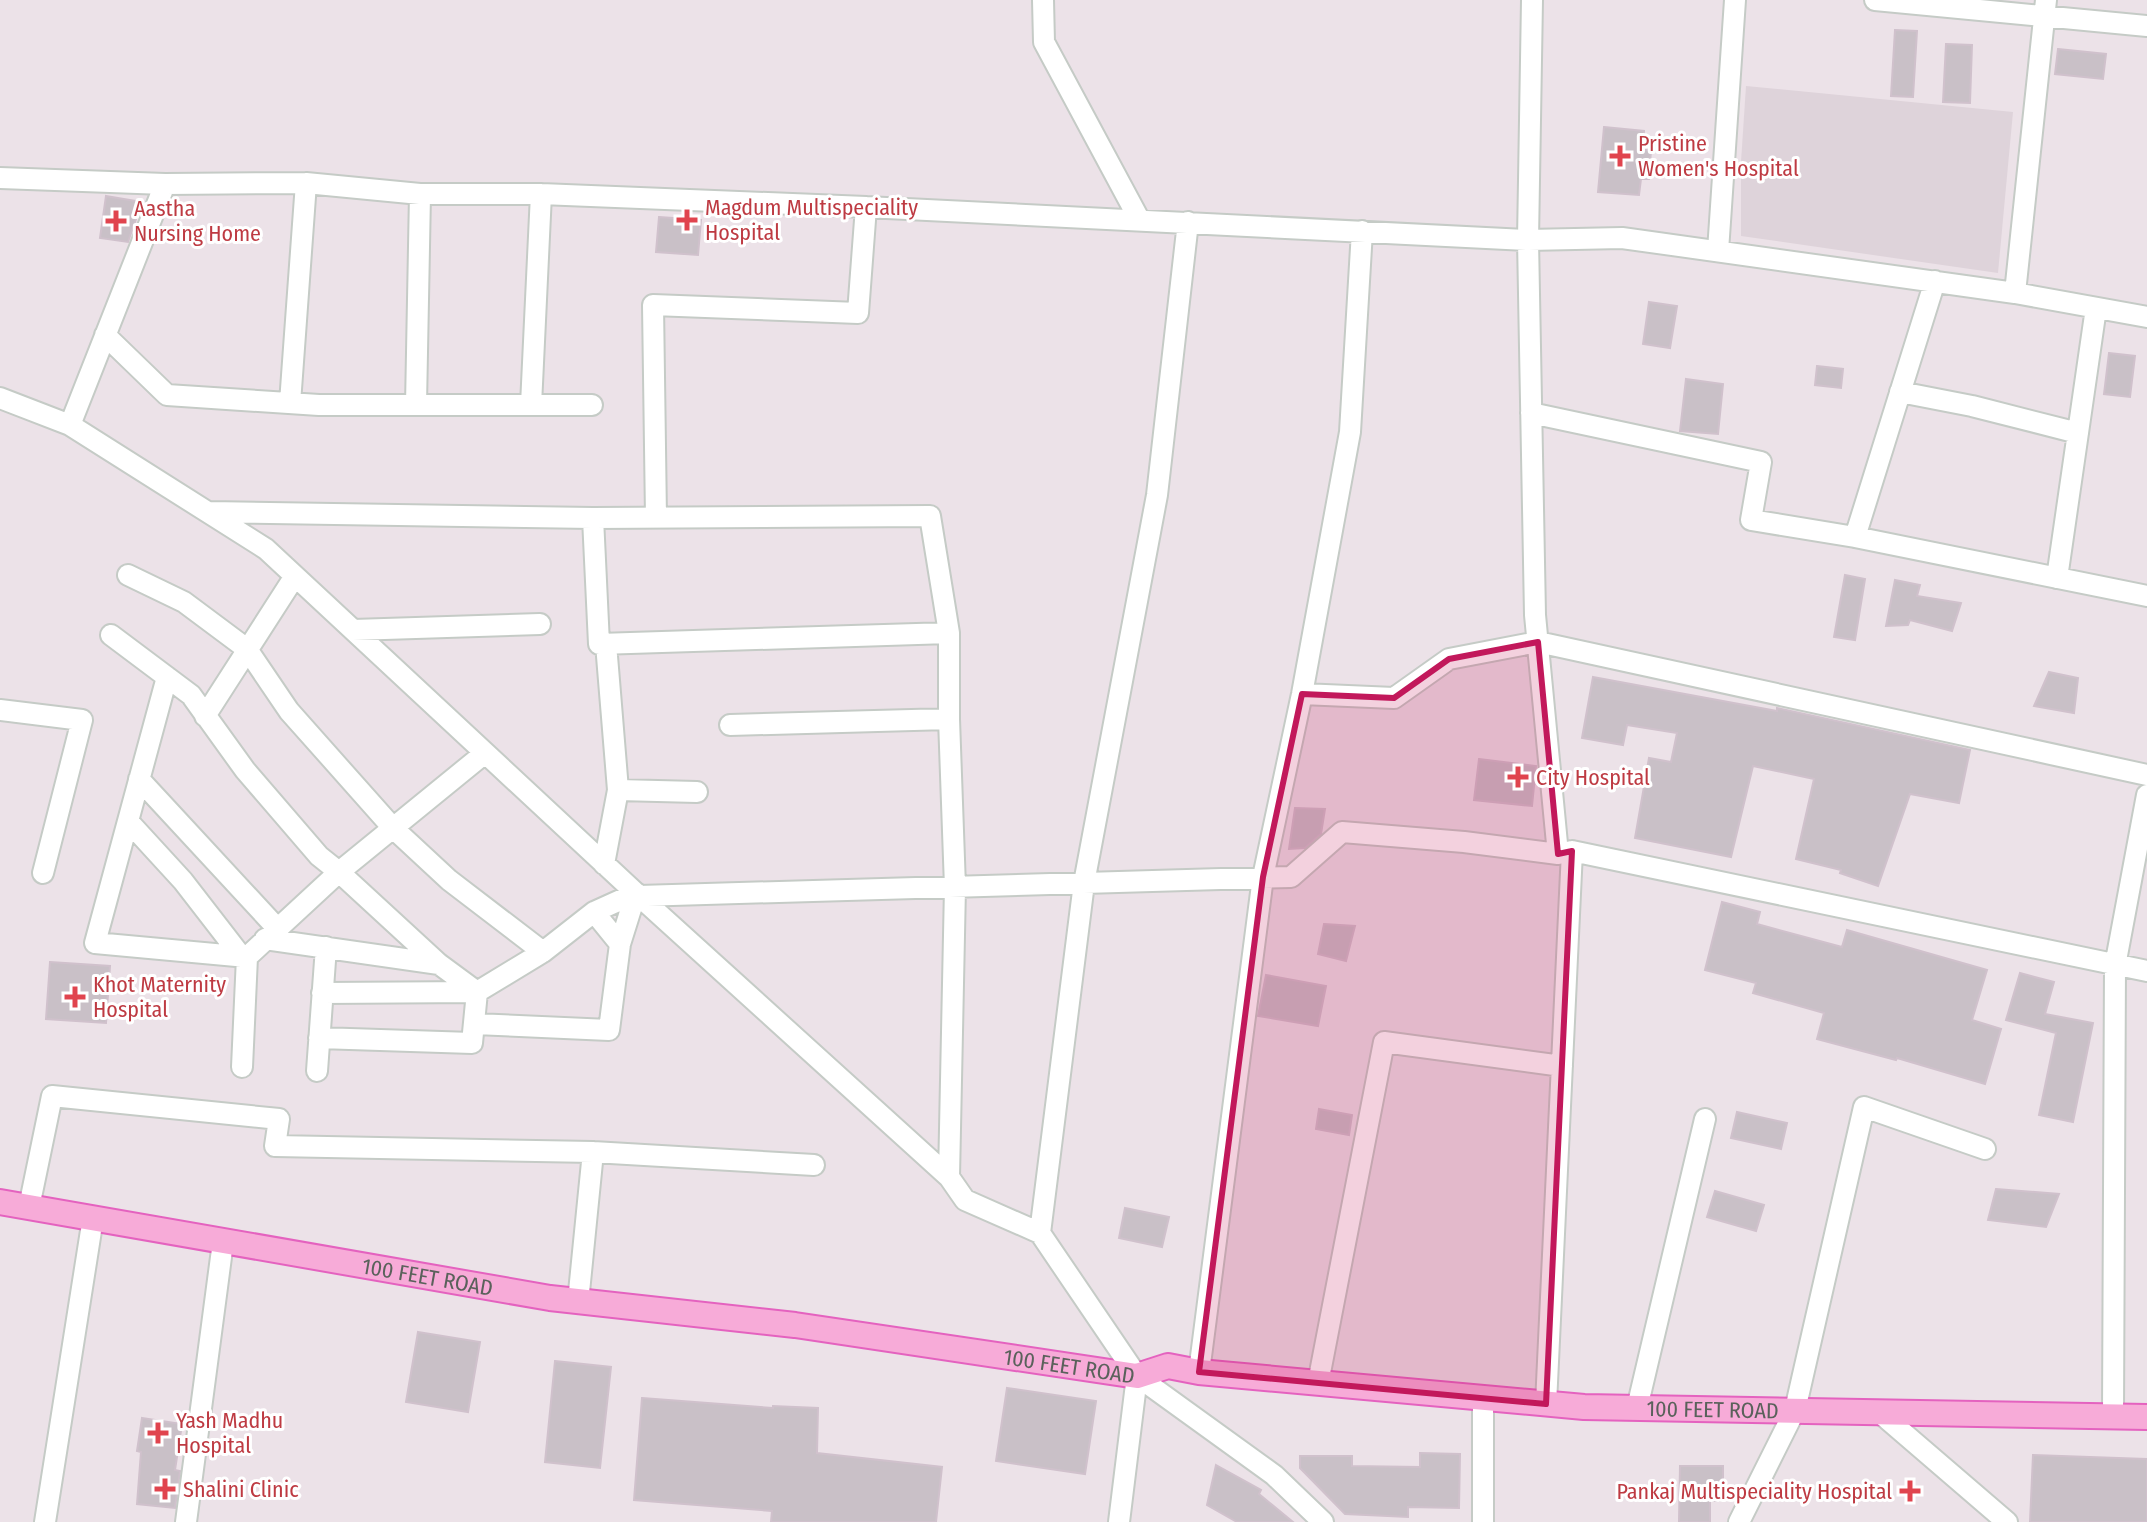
<svg xmlns="http://www.w3.org/2000/svg" width="2147" height="1522" font-family="'Fira Sans Condensed',sans-serif">
<style>
.education{fill:#ded3da}
.building{fill:#c9c0c7;stroke:#d0c1cc;stroke-width:2}
.lines{fill:none;stroke-linecap:round;stroke-linejoin:round}
.minor-casing{stroke:#c5cbc6;stroke-width:24}
.major-casing{stroke:#e462bf;stroke-width:28}
.minor{stroke:#fff;stroke-width:20}
.major{stroke:#f7abd8;stroke-width:24}
.marked{fill:#c2185b;fill-opacity:0.2;stroke:#c2185b;stroke-width:6;stroke-linejoin:round}
.health-dot{fill:#e0444e;stroke:#fff;stroke-width:3}
.labels{text-anchor:middle;dominant-baseline:central;stroke-width:6;stroke-linejoin:round;paint-order:stroke}
.health-label{font-size:22px;fill:#be3a42;stroke:#fff;text-anchor:start}
.street-label{font-size:22px;fill:#5a615b;stroke:#fff}
</style>
<rect width="100%" height="100%" fill="#ece2e8"/>
<path class="education" d="M 1746,86 L 2013,112 L 1998,273 L 1741,236 L 1741,162 Z"/>
<path class="building" d="M 1895,30 L 1917,31 L 1913,97 L 1891,96 Z
M 1946,44 L 1972,45 L 1970,103 L 1943,102 Z
M 2058,49 L 2106,54 L 2103,79 L 2055,74 Z
M 1604,127 L 1644,131 L 1643,150 L 1651,150 L 1649,179 L 1641,179 L 1639,195 L 1598,192 Z
M 106,196 L 142,202 L 128,242 L 100,238 Z
M 659,217 L 701,220 L 698,255 L 656,252 Z
M 1649,302 L 1677,306 L 1670,348 L 1643,344 Z
M 2109,353 L 2135,356 L 2130,397 L 2104,394 Z
M 1817,366 L 1843,369 L 1841,388 L 1815,385 Z
M 1686,379 L 1723,384 L 1718,434 L 1680,431 Z
M 1845,575 L 1865,579 L 1855,640 L 1834,637 Z
M 1895,580 L 1920,585 L 1917,596 L 1961,603 L 1952,631 L 1910,620 L 1908,625 L 1886,626 Z
M 2049,672 L 2078,678 L 2074,713 L 2034,706 Z
M 1593,677 L 1777,711 L 1777,708 L 1970,750 L 1959,803 L 1910,794 L 1878,886 L 1840,873 L 1841,870 L 1796,859 L 1814,779 L 1753,766 L 1731,857 L 1635,838 L 1649,758 L 1671,762 L 1677,733 L 1627,725 L 1623,745 L 1582,738 Z
M 1479,759 L 1536,766 L 1532,806 L 1474,800 Z
M 1295,808 L 1325,809 L 1321,834 L 1305,848 L 1289,849 Z
M 1722,902 L 1760,912 L 1757,924 L 1842,947 L 1847,930 L 1987,970 L 1972,1020 L 2001,1029 L 1985,1084 L 1897,1058 L 1896,1060 L 1817,1039 L 1824,1013 L 1753,993 L 1756,983 L 1705,970 Z
M 1324,924 L 1355,926 L 1346,961 L 1318,954 Z
M 50,962 L 110,966 L 106,1023 L 46,1019 Z
M 2020,973 L 2054,982 L 2045,1014 L 2093,1023 L 2073,1122 L 2039,1115 L 2056,1033 L 2006,1020 Z
M 1266,975 L 1326,986 L 1318,1026 L 1258,1016 Z
M 1319,1109 L 1352,1115 L 1349,1135 L 1316,1129 Z
M 1737,1112 L 1787,1123 L 1781,1149 L 1731,1138 Z
M 1996,1189 L 2059,1194 L 2046,1227 L 1988,1220 Z
M 1715,1191 L 1764,1205 L 1756,1231 L 1707,1217 Z
M 1125,1208 L 1169,1217 L 1162,1247 L 1119,1238 Z
M 418,1332 L 480,1342 L 468,1412 L 406,1402 Z
M 555,1361 L 611,1367 L 600,1468 L 545,1462 Z
M 1007,1388 L 1096,1401 L 1085,1474 L 996,1461 Z
M 642,1398 L 773,1408 L 773,1406 L 818,1408 L 817,1453 L 942,1467 L 936,1522 L 771,1522 L 772,1511 L 634,1500 Z
M 142,1418 L 182,1424 L 175,1470 L 180,1471 L 175,1508 L 137,1504 L 141,1452 L 137,1451 Z
M 1420,1453 L 1460,1454 L 1459,1508 L 1408,1507 L 1408,1517 L 1345,1514 L 1300,1468 L 1300,1456 L 1352,1456 L 1352,1466 L 1420,1467 Z
M 2033,1455 L 2147,1459 L 2147,1522 L 2030,1522 Z
M 1216,1465 L 1261,1490 L 1259,1494 L 1293,1522 L 1237,1522 L 1207,1505 Z
M 1680,1466 L 1723,1466 L 1723,1501 L 1710,1501 L 1710,1522 L 1679,1522 Z"/>
<g class="lines">
<defs>
<path id="minor" d="M 1043,0 L 1044,42 L 1139,219
M 1532,0 L 1528,240 L 1535,615 L 1558,854 L 1572,851 L 2147,971
M 1875,0 L 2147,26
M 0,178 L 165,184 L 306,183 L 420,194 L 541,194 L 866,207 L 1528,240 L 1622,238 L 2015,293 L 2147,317
M 1718,251 L 1735,0
M 2015,293 L 2046,0
M 105,335 L 167,395 L 319,405 L 592,405
M 1900,392 L 1972,406 L 2078,433
M 0,398 L 70,425 L 266,549 L 639,896 L 949,1177 L 965,1200 L 1040,1233 L 1137,1376 L 1274,1475 L 1323,1522
M 290,403 L 306,183
M 416,405 L 420,194
M 531,405 L 541,194
M 1531,413 L 1761,462 L 1751,520 L 1855,537 L 2147,596
M 70,425 L 165,184
M 209,512 L 593,518 L 930,516 L 949,633 L 949,719 L 955,887 L 949,1177
M 656,517 L 653,305 L 858,313 L 866,207
M 593,518 L 599,644 L 949,633
M 1855,537 L 1935,281
M 128,575 L 184,602 L 247,649 L 289,711 L 393,828 L 449,880 L 543,952
M 2057,578 L 2096,308
M 353,630 L 540,624
M 111,635 L 191,695 L 245,770 L 319,856 L 339,872 L 439,964 L 477,992 L 543,952 L 594,912 L 636,893
M 167,677 L 95,943 L 247,957
M 1302,694 L 1394,698 L 1449,659 L 1538,642 L 2147,775
M 0,710 L 82,720 L 43,873
M 205,716 L 295,576
M 730,725 L 949,719
M 139,779 L 276,927
M 618,790 L 697,792
M 128,821 L 183,881 L 241,956
M 604,864 L 618,790 L 606,644
M 639,896 L 1291,877 L 1342,832 L 1464,842 L 1558,854
M 265,939 L 439,964
M 620,944 L 636,893
M 475,1024 L 609,1030 L 620,944 L 594,912
M 319,1038 L 472,1043 L 477,992 L 322,993
M 242,1067 L 247,957 L 339,872 L 485,753
M 317,1071 L 326,947
M 29,1207 L 52,1096 L 279,1119 L 275,1146 L 593,1152 L 814,1165
M 1040,1233 L 1084,883 L 1157,495 L 1188,222
M 578,1302 L 593,1152
M 1199,1372 L 1263,877 L 1302,694 L 1350,432 L 1362,231
M 1318,1383 L 1384,1042 L 1562,1066
M 1483,1398 L 1483,1522
M 1546,1404 L 1572,851
M 1637,1408 L 1705,1119
M 1879,1412 L 2007,1522
M 2113,1415 L 2115,966 L 2147,795
M 45,1522 L 93,1218
M 186,1522 L 223,1242
M 1119,1522 L 1137,1376
M 1739,1522 L 1795,1410 L 1864,1107 L 1985,1149"/>
<g id="major">
<path id="s1" d="M 0,1202 L 550,1298 L 795,1325 L 1137,1376 L 1168,1366 L 1199,1372 L 1584,1407 L 2147,1417"/>
</g>
</defs>
<use href="#minor" class="minor-casing"/>
<use href="#major" class="major-casing"/>
<use href="#minor" class="minor"/>
<use href="#major" class="major"/>
</g>
<path class="marked" d="M 1538,642 L 1558,854 L 1572,851 L 1546,1404 L 1199,1372 L 1263,877 L 1302,694 L 1394,698 L 1449,659 Z"/>
<g class="health-dot">
<path d="M1616 144h8v8h8v8h-8v8h-8v-8h-8v-8h8z"/>
<path d="M683 208h8v8h8v8h-8v8h-8v-8h-8v-8h8z"/>
<path d="M112 209h8v8h8v8h-8v8h-8v-8h-8v-8h8z"/>
<path d="M1514 765h8v8h8v8h-8v8h-8v-8h-8v-8h8z"/>
<path d="M71 985h8v8h8v8h-8v8h-8v-8h-8v-8h8z"/>
<path d="M154 1421h8v8h8v8h-8v8h-8v-8h-8v-8h8z"/>
<path d="M161 1477h8v8h8v8h-8v8h-8v-8h-8v-8h8z"/>
<path d="M1906 1479h8v8h8v8h-8v8h-8v-8h-8v-8h8z"/>
</g>
<g class="labels">
<g class="health-label">
<text x="1638" y="143">Pristine<tspan x="1638" dy="25">Women's Hospital</tspan></text>
<text x="705" y="207">Magdum Multispeciality<tspan x="705" dy="25">Hospital</tspan></text>
<text x="134" y="208">Aastha<tspan x="134" dy="25">Nursing Home</tspan></text>
<text x="1536" y="777">City Hospital</text>
<text x="93" y="984">Khot Maternity<tspan x="93" dy="25">Hospital</tspan></text>
<text x="176" y="1420">Yash Madhu<tspan x="176" dy="25">Hospital</tspan></text>
<text x="183" y="1489">Shalini Clinic</text>
<text x="1892" y="1491" text-anchor="end">Pankaj Multispeciality Hospital</text>
</g>
<g class="street-label">
<text stroke="none"><textPath href="#s1" startOffset="434">100 FEET ROAD</textPath></text>
<text stroke="none"><textPath href="#s1" startOffset="1082">100 FEET ROAD</textPath></text>
<text stroke="none"><textPath href="#s1" startOffset="1730">100 FEET ROAD</textPath></text>
</g>
</g>
</svg>
